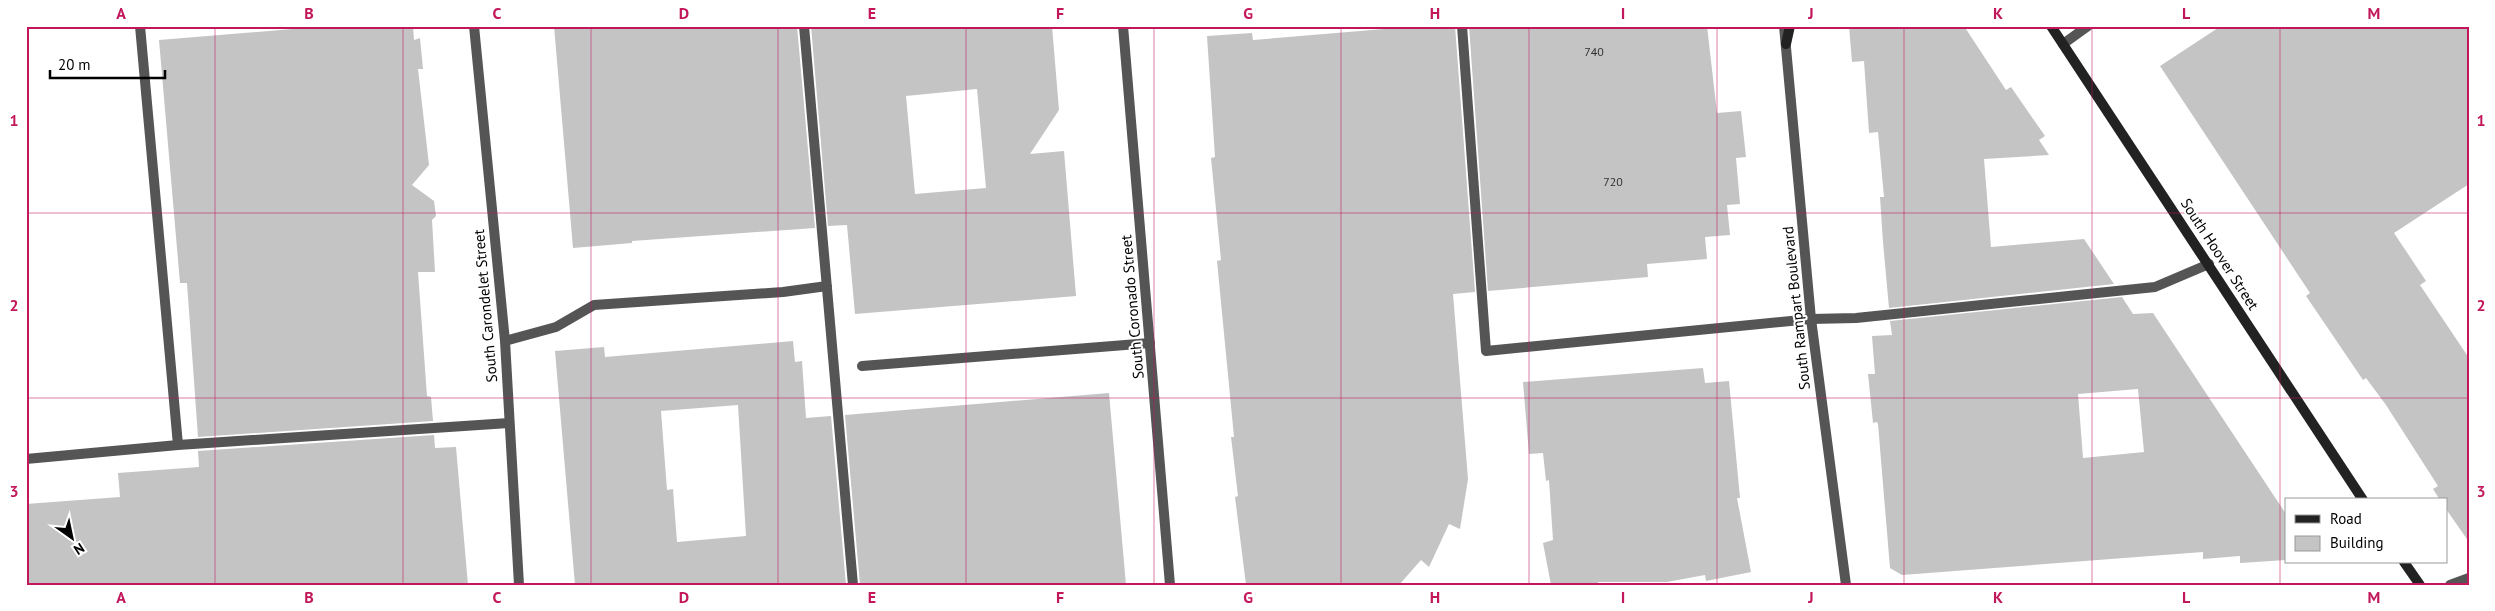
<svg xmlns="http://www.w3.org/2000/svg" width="2495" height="611" font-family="'PT Sans',sans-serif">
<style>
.building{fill:#c4c4c4;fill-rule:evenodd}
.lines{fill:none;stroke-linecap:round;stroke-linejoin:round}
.service{stroke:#555;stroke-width:10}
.minor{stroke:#555;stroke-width:10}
.tertiary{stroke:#555;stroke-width:10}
.secondary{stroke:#222;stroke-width:10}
.grid{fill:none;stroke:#c2185b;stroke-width:1;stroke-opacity:0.55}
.labels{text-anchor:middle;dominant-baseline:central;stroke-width:4;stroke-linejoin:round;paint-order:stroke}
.number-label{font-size:12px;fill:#313131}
.street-label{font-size:15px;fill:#000;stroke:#fff}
.neatline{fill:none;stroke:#c2185b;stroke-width:2}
.grid-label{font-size:16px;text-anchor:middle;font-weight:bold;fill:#c2185b}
</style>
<rect width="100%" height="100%" fill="#fff"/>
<path class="building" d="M 328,26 L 413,26 L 414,40 L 420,38 L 423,69 L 418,69 L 429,165 L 412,185 L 434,201 L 436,216 L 432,220 L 435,272 L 418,272 L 427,396 L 431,397 L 433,421 L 198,437 L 187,283 L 180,283 L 159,40 Z
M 554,26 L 797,26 L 815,228 L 632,241 L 632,243 L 573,248 Z
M 811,26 L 1052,26 L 1059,110 L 1030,154 L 1064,151 L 1076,296 L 855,314 L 847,225 L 828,226 ZM 977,89 L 986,188 L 915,194 L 906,96 Z
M 1420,26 L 1455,26 L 1475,292 L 1453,294 L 1468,479 L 1460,529 L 1449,524 L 1429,567 L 1421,560 L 1399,585 L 1246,585 L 1235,497 L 1238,496 L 1231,437 L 1234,437 L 1217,261 L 1221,260 L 1211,158 L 1215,157 L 1207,36 L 1252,33 L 1253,40 Z
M 1469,26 L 1707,26 L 1717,113 L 1741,111 L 1746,157 L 1736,158 L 1740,204 L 1727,205 L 1730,235 L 1705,237 L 1707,259 L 1647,264 L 1648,277 L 1488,291 Z
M 1849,26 L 1964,26 L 2006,90 L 2011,87 L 2045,136 L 2039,140 L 2049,155 L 1984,159 L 1991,247 L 2084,239 L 2114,284 L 1889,308 L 1883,242 L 1880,197 L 1884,197 L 1878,132 L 1869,133 L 1864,61 L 1852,62 Z
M 2221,26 L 2469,26 L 2469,184 L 2394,233 L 2426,281 L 2420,285 L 2469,358 L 2469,542 L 2446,509 L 2446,500 L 2440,500 L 2433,489 L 2438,486 L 2386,405 L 2366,378 L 2363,380 L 2306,296 L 2310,293 L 2160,66 Z
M 2122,297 L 2133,314 L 2153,313 L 2286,514 L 2286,560 L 2240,563 L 2240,556 L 2203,559 L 2203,552 L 1902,575 L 1890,568 L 1878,424 L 1877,422 L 1873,423 L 1868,374 L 1875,374 L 1872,336 L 1892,335 L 1890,321 ZM 2138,389 L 2144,452 L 2083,458 L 2078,394 Z
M 793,341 L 795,362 L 802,361 L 806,418 L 831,416 L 846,585 L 575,585 L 555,351 L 604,347 L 605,357 ZM 738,405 L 746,536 L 677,542 L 673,489 L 667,490 L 661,411 Z
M 1703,368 L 1705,383 L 1729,381 L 1740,498 L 1737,498 L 1751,572 L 1706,581 L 1705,575 L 1667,582 L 1598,582 L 1598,585 L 1551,585 L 1543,543 L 1553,540 L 1549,480 L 1546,481 L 1543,453 L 1529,454 L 1523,382 Z
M 1109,393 L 1126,585 L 860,585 L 845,415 Z
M 434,435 L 435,448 L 456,447 L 468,585 L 26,585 L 26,504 L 120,497 L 118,473 L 199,467 L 198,451 Z"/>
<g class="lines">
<path class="service" d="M 140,26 L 178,445
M 804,26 L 853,585
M 1462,26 L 1486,351 L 1811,319 L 1856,318 L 2155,287 L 2209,264
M 505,341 L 556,327 L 594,305 L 783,292 L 827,286
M 862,366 L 1150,343
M 26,459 L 178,445 L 509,423"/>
<path class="minor" d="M 474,26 L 505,341 L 519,585
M 1123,26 L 1170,585
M 2063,44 L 2088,26"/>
<path class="tertiary" d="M 1784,26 L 1811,319 L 1846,585
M 2450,585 L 2469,578"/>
<path class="secondary" d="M 2051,26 L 2363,500
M 1786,44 L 1790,26
M 2404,562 L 2420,585"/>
</g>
<path class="grid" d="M 215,26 L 215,585M 403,26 L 403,585M 591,26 L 591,585M 778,26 L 778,585M 966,26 L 966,585M 1154,26 L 1154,585M 1341,26 L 1341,585M 1529,26 L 1529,585M 1717,26 L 1717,585M 1904,26 L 1904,585M 2092,26 L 2092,585M 2280,26 L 2280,585M 26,213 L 2469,213M 26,398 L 2469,398"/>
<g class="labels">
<g class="number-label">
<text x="1594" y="51">740</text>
<text x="1613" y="181">720</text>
</g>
<g class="street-label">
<text transform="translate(2220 254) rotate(57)">South Hoover Street</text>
<text transform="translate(485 306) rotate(-95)">South Carondelet Street</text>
<text transform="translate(1132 307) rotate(-95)">South Coronado Street</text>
<text transform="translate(1796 308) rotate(-96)">South Rampart Boulevard</text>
</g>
</g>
<rect width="2495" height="611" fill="none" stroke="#ffffff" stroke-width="55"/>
<rect x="2285" y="498" width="162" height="65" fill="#ffffff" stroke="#999999"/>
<rect x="2295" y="515" width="25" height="8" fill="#222222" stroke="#999999"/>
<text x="2330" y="524" font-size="15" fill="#000000">Road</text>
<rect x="2295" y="536" width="25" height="15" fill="#c4c4c4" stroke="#999999"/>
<text x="2330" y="548" font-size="15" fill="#000000">Building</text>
<g transform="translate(72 538) rotate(147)" stroke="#ffffff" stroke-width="4" paint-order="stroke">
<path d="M0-4L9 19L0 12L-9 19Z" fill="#000000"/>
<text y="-8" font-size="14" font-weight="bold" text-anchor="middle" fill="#000000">N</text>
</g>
<path d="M50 70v8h115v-8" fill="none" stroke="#000000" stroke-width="2.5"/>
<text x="58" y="70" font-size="15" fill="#000000" stroke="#ffffff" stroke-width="4" paint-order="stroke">20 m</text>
<rect x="28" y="28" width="2440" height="556" class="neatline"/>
<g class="grid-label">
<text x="121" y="19">A</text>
<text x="309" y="19">B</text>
<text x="497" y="19">C</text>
<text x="684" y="19">D</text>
<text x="872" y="19">E</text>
<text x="1060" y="19">F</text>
<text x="1248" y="19">G</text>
<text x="1435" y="19">H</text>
<text x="1623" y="19">I</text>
<text x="1811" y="19">J</text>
<text x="1998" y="19">K</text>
<text x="2186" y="19">L</text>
<text x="2374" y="19">M</text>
<text x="14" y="126">1</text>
<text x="2481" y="126">1</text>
<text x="14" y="311">2</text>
<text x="2481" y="311">2</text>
<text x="14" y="497">3</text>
<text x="2481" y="497">3</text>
<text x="121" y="603">A</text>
<text x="309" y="603">B</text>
<text x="497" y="603">C</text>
<text x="684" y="603">D</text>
<text x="872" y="603">E</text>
<text x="1060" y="603">F</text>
<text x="1248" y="603">G</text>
<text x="1435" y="603">H</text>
<text x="1623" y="603">I</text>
<text x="1811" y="603">J</text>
<text x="1998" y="603">K</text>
<text x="2186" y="603">L</text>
<text x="2374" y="603">M</text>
</g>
</svg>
